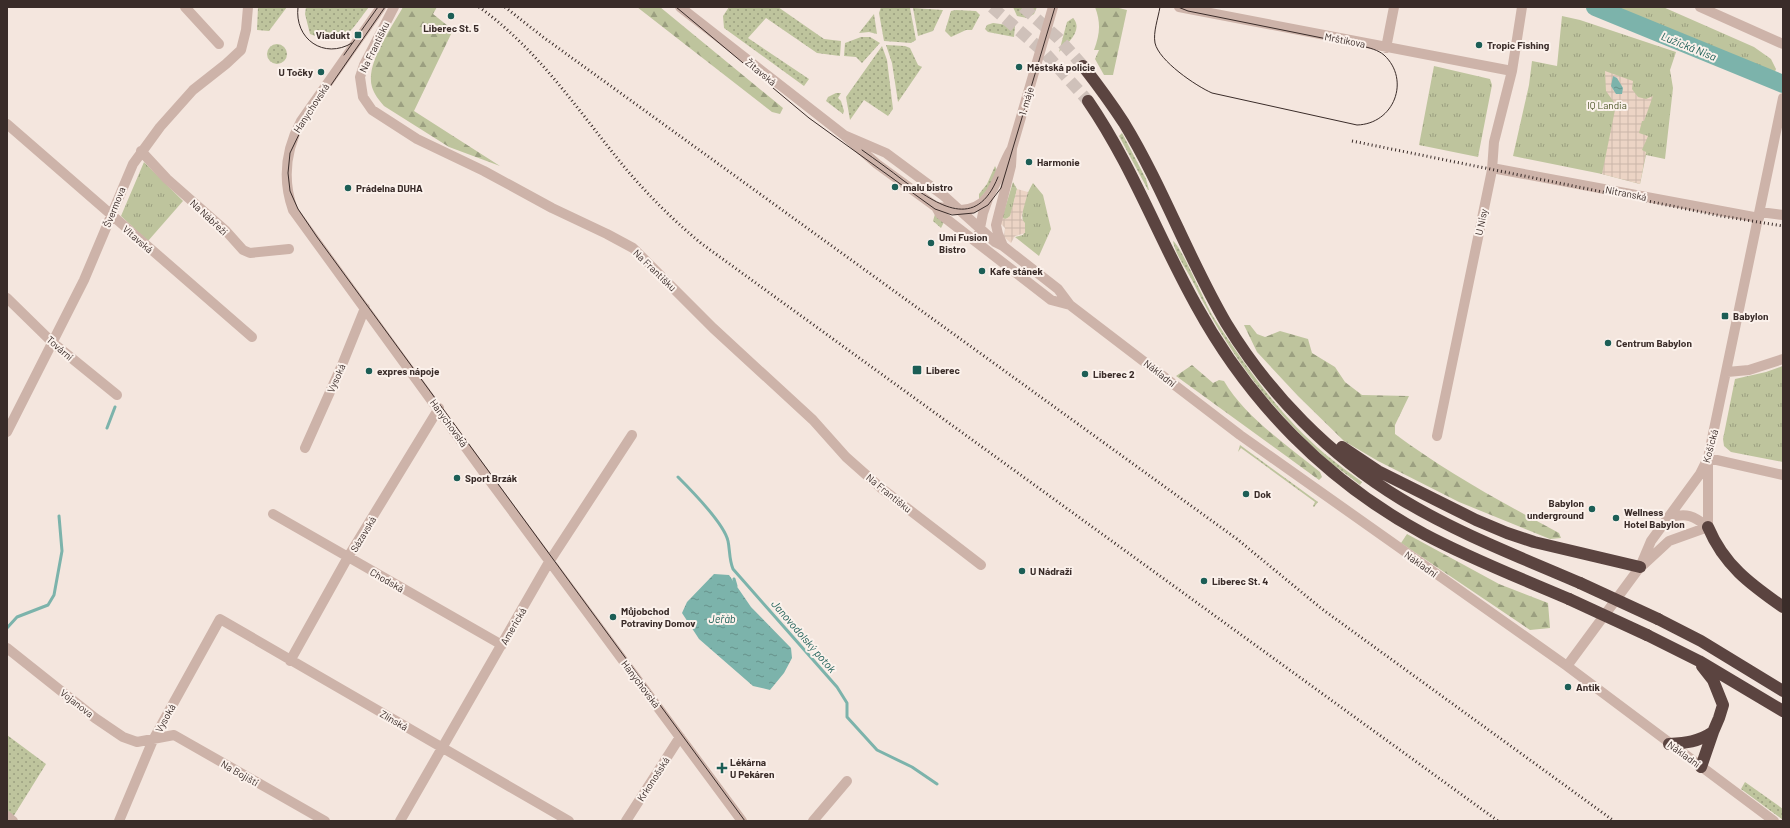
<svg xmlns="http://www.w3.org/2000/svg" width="1790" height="828" font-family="Barlow,sans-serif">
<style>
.grass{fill:url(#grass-dots)}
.forest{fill:url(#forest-firs)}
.park{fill:url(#park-tufts)}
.plaza{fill:url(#plaza-grid)}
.water{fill:url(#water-ripples)}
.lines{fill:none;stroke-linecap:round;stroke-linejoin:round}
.stream{stroke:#7cb3ab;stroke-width:3}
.river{stroke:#7cb3ab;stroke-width:18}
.highway-tunnel{stroke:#cfc1ba;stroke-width:12;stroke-dasharray:12 6;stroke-linecap:butt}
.minor{stroke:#cdb3a9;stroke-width:10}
.highway{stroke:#5b4440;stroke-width:12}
.tram{stroke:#3a2c29;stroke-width:1}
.rail{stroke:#3a2c29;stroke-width:3;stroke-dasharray:1 3;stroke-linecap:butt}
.highway-bridge{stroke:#5b4440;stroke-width:12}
.poi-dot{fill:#1c5e56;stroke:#fbf1eb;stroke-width:1.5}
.labels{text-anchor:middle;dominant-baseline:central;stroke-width:4;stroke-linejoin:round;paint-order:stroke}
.poi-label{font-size:10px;font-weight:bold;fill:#3a2c29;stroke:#fbf1eb;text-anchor:start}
.street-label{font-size:10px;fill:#3a2c29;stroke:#fbf1eb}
.park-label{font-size:10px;fill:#515a2c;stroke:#fbf1eb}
.water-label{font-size:11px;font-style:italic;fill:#1c5e56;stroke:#fbf1eb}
</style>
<defs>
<pattern id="grass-dots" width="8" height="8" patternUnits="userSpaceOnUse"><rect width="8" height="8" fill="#bec49d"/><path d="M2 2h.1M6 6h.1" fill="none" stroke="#9b9f80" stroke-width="1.8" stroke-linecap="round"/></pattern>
<pattern id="forest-firs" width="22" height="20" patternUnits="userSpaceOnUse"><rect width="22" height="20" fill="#bec49d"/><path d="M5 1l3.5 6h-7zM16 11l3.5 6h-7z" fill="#9b9f80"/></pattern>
<pattern id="park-tufts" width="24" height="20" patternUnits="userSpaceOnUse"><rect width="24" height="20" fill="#bec49d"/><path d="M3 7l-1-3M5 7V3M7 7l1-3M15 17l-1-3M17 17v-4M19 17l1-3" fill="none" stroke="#9b9f80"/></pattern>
<pattern id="plaza-grid" width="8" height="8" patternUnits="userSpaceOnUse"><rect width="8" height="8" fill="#ecd4c5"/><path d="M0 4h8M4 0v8" fill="none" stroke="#cbb6a9"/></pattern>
<pattern id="water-ripples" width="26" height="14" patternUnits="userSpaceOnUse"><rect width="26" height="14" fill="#7cb3ab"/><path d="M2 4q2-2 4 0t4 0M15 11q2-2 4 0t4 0" fill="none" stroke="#67928b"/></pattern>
</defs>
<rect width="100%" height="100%" fill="#f4e6de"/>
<path class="grass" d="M 258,7 L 287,7 L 269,31 L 257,30 Z
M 306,7 L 369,7 C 349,32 345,49 310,34 L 305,14 Z
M 729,7 L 778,7 L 824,39 L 841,41 L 840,56 L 817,53 L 766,18 L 748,38 L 809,79 L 804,86 L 724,28 L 723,16 Z
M 881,7 L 910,8 L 916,40 L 911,43 L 884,41 L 879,13 Z
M 1013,7 L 1037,7 L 1034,14 L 1027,18 L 1017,16 Z
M 913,8 L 943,10 L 933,31 L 918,36 Z
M 956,10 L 976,11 L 980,15 L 972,30 L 966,30 L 951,37 L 945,31 L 951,11 Z
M 874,14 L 877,34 L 869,32 L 859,33 Z
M 1073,18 C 1084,30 1067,44 1059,52 L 1067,22 Z
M 993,23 L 1015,26 L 1014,37 L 988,32 L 985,29 L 987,25 Z
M 861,37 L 870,37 L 880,43 L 862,63 L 856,57 L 844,56 L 845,43 Z
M267 54a10 10 0 1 1 20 0a10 10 0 1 1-20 0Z
M 886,45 L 905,46 L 910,48 L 918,65 L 922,67 L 898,102 L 892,63 Z
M 882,46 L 887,60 L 893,109 L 888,116 L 864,100 L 850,120 L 846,97 Z
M 836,93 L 841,93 L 838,98 L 841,101 L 844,111 L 843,114 L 826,101 L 828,97 Z
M 1122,133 L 1146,179 L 1149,190 L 1148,190 L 1119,136 Z
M 995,166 L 997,170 L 990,187 L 979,199 L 979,194 L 987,184 Z
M 935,214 L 944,222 L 941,228 L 933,221 Z
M 1173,241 C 1182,247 1205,304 1214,318 C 1246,367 1281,417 1325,454 C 1337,464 1350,473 1362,482 L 1360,485 C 1348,475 1335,467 1324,457 C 1269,408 1225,348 1193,282 C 1187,270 1175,254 1173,241 Z
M 1240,445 L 1318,502 L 1314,507 L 1313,506 L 1315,502 L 1241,448 L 1238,452 Z
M 7,735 L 46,764 L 13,817 L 7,812 Z
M 1745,782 L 1783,809 L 1783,820 L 1741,789 Z"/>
<path class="forest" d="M 403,7 L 437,7 L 433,14 L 453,30 L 414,111 L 500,166 L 449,147 L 384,106 C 379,100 374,94 372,87 C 365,64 392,27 403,7 Z
M 637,7 L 660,7 L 783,108 L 780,114 L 772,112 Z
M 1095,7 L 1115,7 L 1127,10 L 1113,75 L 1104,75 L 1095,59 L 1099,50 L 1094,50 C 1100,34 1101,23 1095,7 Z
M 1244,325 L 1250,325 L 1257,334 L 1265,337 L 1280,331 L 1308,339 L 1312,353 L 1335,367 L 1345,382 L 1362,395 L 1409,396 L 1395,425 L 1395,434 C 1446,472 1503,503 1559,533 L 1561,538 L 1550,539 L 1459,502 L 1378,461 L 1344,441 L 1298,396 L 1257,352 Z
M 1192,365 L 1213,383 L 1219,380 L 1224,381 C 1245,417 1288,446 1320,472 L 1322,477 L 1319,480 L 1176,376 Z
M 1407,534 L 1499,584 L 1548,603 L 1550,628 L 1530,630 L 1401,543 Z"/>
<path class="park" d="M 1604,7 L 1663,7 L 1754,47 L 1771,59 L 1776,69 L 1773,77 Z
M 1562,16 L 1580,20 L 1676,52 L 1670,70 L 1673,88 L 1665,159 L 1646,155 L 1640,184 L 1602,174 L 1513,156 L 1529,85 L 1532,61 L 1557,66 Z
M 1434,66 L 1490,79 L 1492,85 L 1478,157 L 1419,145 Z
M 144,162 L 183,201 L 148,241 L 121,216 Z
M 1013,182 L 1017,189 L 1011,215 L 1009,218 L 1005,219 L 1002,218 Z
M 1033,183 L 1043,195 L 1051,229 L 1039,256 L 1015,237 L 1023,235 L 1025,230 C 1019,214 1024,198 1033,183 Z
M 1783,366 L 1783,462 L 1731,452 L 1724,446 L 1723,439 L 1735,379 L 1766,372 Z"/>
<path class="plaza" d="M 1605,71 L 1633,81 L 1632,89 L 1638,97 L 1646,99 L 1653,96 L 1644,121 L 1642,121 L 1639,133 L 1648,136 L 1642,150 L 1646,152 L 1640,184 L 1602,174 L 1616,105 L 1606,91 Z
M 1017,189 L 1028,192 L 1021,218 L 1025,223 L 1025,233 L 1015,236 L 1011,243 L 1004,237 L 1005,228 L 1000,223 L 1002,218 L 1006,219 L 1010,216 Z"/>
<path class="water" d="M 1613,76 L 1617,78 L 1623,88 L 1622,94 L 1616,94 L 1611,86 Z
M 714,574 L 729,575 L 751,607 L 791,648 L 792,658 L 784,673 L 770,690 L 753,686 L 699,639 L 682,613 L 687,602 Z"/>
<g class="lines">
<path class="stream" d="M 107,428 L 115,407
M 678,477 C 692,491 724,523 728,541 C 730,550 729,559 733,569 L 837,687 L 847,703 L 847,717 L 877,750 L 912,767 L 937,784
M 734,579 L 736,586
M 7,628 L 17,617 L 48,605 L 54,595 L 62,551 L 59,516"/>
<path class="river" d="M 1595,7 L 1783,84"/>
<path class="highway-tunnel" d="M 992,7 L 1045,53 L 1088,101
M 1023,7 L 1058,38 L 1083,66"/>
<path class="minor" d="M 185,7 L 219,44
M 381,7 L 301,121 C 286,149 282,179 293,210 L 493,485 L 742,821
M 394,7 L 364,65 L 360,77 L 363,97 L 372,110 L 417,139 L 484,171 L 552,208 L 607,234 L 633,248 L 713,328 L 813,420 L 846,457 L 881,488 L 981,565
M 680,7 L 844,135 L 877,164 L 936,207 L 940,214 L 1051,300 L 1070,305
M 1179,7 L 1512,71
M 1700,7 L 1783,44
M 1386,48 L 1394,7
M 7,124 L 252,337
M 844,135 L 886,153 L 944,196 L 995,242 L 1003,246 L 1058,289 L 1070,305 L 1240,435 L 1567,666 L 1774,821
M 141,151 L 167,179 L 226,231 L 243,250 L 250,253 L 289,249
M 1492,168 L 1759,218
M 936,207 C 944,207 952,210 961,210 C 995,209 997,172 1011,150
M 1760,212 L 1783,215
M 979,233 L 983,213 L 989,196
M 1003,246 L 998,234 L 996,225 L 1011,166 L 1012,148 L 1053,7
M 7,298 L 53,343 L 117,395
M 1727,372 L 1749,370 L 1783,359
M 7,432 L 84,280 L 133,164 L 160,127 L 193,90 L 226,64 L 241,50 L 246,30 L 248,7
M 1437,436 L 1492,170 L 1494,142 L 1512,71 L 1522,7
M 305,448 L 342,365 L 365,308
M 1708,458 L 1783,475
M 273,514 L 502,645
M 1669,518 C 1686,512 1694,516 1708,527
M 1708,527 L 1708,463
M 1643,565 L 1669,541 L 1708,527
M 7,648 L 95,718 L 123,737 L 137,742 L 174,735 L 325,821
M 290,661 L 348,557 L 439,408
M 1567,666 L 1640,567 L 1651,541 L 1700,474 L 1708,458 L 1783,98
M 7,816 L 13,821
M 119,821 L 153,740 L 220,619 L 569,821
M 400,821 L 549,562 L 632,435
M 626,821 L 680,737
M 813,821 L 847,781"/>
<path class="highway" d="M 1083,66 C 1097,84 1111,103 1124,123 C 1163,187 1188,258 1226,323 C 1269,394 1330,456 1401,499 C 1457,533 1520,557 1580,583
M 1088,101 C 1132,165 1158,237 1196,305 C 1249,402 1326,481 1424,534 C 1471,559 1520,578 1569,599
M 1342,447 L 1378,471 L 1476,520 L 1507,533 L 1534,542 L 1640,567
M 1708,527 C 1724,565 1750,584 1783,607
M 1658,619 L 1701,641 L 1783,691
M 1647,635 L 1699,661 L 1783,711
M 1669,744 C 1686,743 1698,742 1713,732
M 1701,767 L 1713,732 L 1719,718 L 1723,705 L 1713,680 L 1702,666"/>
<path class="tram" d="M 298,7 C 294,39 324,60 352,43
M 385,7 L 304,124 L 290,153 L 288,173 L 290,191 L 298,209 L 317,237 L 745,821
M 676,7 L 809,118 L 935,209 L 952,215 L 974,213 L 988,205 L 1001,188 L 1055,7
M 1160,7 C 1158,19 1153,32 1155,43 C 1159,61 1196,86 1212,93 L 1357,125 C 1394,124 1411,80 1384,55 C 1378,50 1370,48 1362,46 L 1188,11 L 1178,7
M 344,55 L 378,7
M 862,150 C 876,160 890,170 904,181 C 938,205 976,232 998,177"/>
<path class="rail" d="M 479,7 C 539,50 579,112 626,169 C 649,196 674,221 702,244 L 1498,821
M 505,7 L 543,37 L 1237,539 L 1322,609 L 1614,821
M 1352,141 L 1721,216 L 1783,226"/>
<path class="highway-bridge" d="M 1580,583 L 1658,619
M 1569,599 L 1647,635"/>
</g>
<g class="poi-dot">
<circle cx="451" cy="16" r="4"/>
<rect x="354" y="31" width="8" height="8" rx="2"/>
<circle cx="1479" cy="45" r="4"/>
<circle cx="1019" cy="67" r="4"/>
<circle cx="321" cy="72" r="4"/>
<circle cx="1029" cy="162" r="4"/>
<circle cx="895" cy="187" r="4"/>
<circle cx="348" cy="188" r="4"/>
<circle cx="931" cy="243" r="4"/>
<circle cx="982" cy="271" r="4"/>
<rect x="1721" y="312" width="8" height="8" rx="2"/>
<circle cx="1608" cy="343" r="4"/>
<rect x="912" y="365" width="10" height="10" rx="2"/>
<circle cx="369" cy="371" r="4"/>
<circle cx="1085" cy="374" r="4"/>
<circle cx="457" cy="478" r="4"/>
<circle cx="1246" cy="494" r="4"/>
<circle cx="1592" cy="509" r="4"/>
<circle cx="1616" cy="518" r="4"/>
<circle cx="1022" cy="571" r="4"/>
<circle cx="1204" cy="581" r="4"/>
<circle cx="613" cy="617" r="4"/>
<circle cx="1568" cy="687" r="4"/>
<path d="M720 762h4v4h4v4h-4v4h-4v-4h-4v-4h4z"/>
</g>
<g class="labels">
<g class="poi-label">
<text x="451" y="28" text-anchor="middle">Liberec St. 5</text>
<text x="350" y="35" text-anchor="end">Viadukt</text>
<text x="1487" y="45">Tropic Fishing</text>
<text x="1027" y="67">Městská policie</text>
<text x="313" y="72" text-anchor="end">U Točky</text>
<text x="1037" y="162">Harmonie</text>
<text x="903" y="187">malu bistro</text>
<text x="356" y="188">Prádelna DUHA</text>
<text x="939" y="237">Umi Fusion<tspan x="939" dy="12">Bistro</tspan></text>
<text x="990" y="271">Kafe stánek</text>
<text x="1733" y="316">Babylon</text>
<text x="1616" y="343">Centrum Babylon</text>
<text x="926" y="370">Liberec</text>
<text x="377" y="371">expres nápoje</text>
<text x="1093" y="374">Liberec 2</text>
<text x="465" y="478">Sport Brzák</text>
<text x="1254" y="494">Dok</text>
<text x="1584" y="503" text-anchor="end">Babylon<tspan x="1584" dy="12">underground</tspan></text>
<text x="1624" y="512">Wellness<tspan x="1624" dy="12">Hotel Babylon</tspan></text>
<text x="1030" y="571">U Nádraží</text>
<text x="1212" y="581">Liberec St. 4</text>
<text x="621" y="611">Můjobchod<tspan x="621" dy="12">Potraviny Domov</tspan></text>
<text x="1576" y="687">Antik</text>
<text x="730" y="762">Lékárna<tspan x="730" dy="12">U Pekáren</tspan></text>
</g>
<g class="street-label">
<text transform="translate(1345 40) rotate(11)">Mrštíkova</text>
<text transform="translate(374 47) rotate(-64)">Na Františku</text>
<text transform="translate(761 72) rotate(39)">Žitavská</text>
<text transform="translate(1026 101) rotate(-73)">1. máje</text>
<text transform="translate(311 108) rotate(-57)">Hanychovská</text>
<text transform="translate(1626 193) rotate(11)">Nitranská</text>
<text transform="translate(114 207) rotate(-68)">Švermova</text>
<text transform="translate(209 217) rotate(43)">Na Nábřeží</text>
<text transform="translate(1481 222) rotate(-78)">U Nisy</text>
<text transform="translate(138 239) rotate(41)">Vltavská</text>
<text transform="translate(655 270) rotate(44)">Na Františku</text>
<text transform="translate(60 348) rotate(41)">Tovární</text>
<text transform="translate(1160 373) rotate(38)">Nákladní</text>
<text transform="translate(336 378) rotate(-66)">Vysoká</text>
<text transform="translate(449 423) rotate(54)">Hanychovská</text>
<text transform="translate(1710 446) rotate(-75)">Košická</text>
<text transform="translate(889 493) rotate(39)">Na Františku</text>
<text transform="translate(363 534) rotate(-59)">Sázavská</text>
<text transform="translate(1421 564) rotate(35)">Nákladní</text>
<text transform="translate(387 580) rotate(30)">Chodská</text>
<text transform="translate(513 626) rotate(-60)">Americká</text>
<text transform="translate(641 684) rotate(53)">Hanychovská</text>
<text transform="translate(77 703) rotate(38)">Vojanova</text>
<text transform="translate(165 718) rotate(-61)">Vysoká</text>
<text transform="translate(394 720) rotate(30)">Zlínská</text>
<text transform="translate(1684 754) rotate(36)">Nákladní</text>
<text transform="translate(240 773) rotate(30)">Na Bojišti</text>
<text transform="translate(653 779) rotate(-57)">Krkonošská</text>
</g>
<g class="park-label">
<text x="1607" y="105">IQ Landia</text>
</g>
<g class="water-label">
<text transform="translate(1689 46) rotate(22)">Lužická Nisa</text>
<text x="722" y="618">Jeřáb</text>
<text transform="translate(804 636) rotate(49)">Janovodolský potok</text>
</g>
</g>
<rect width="1790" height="828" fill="none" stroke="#3a2c29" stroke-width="16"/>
</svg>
